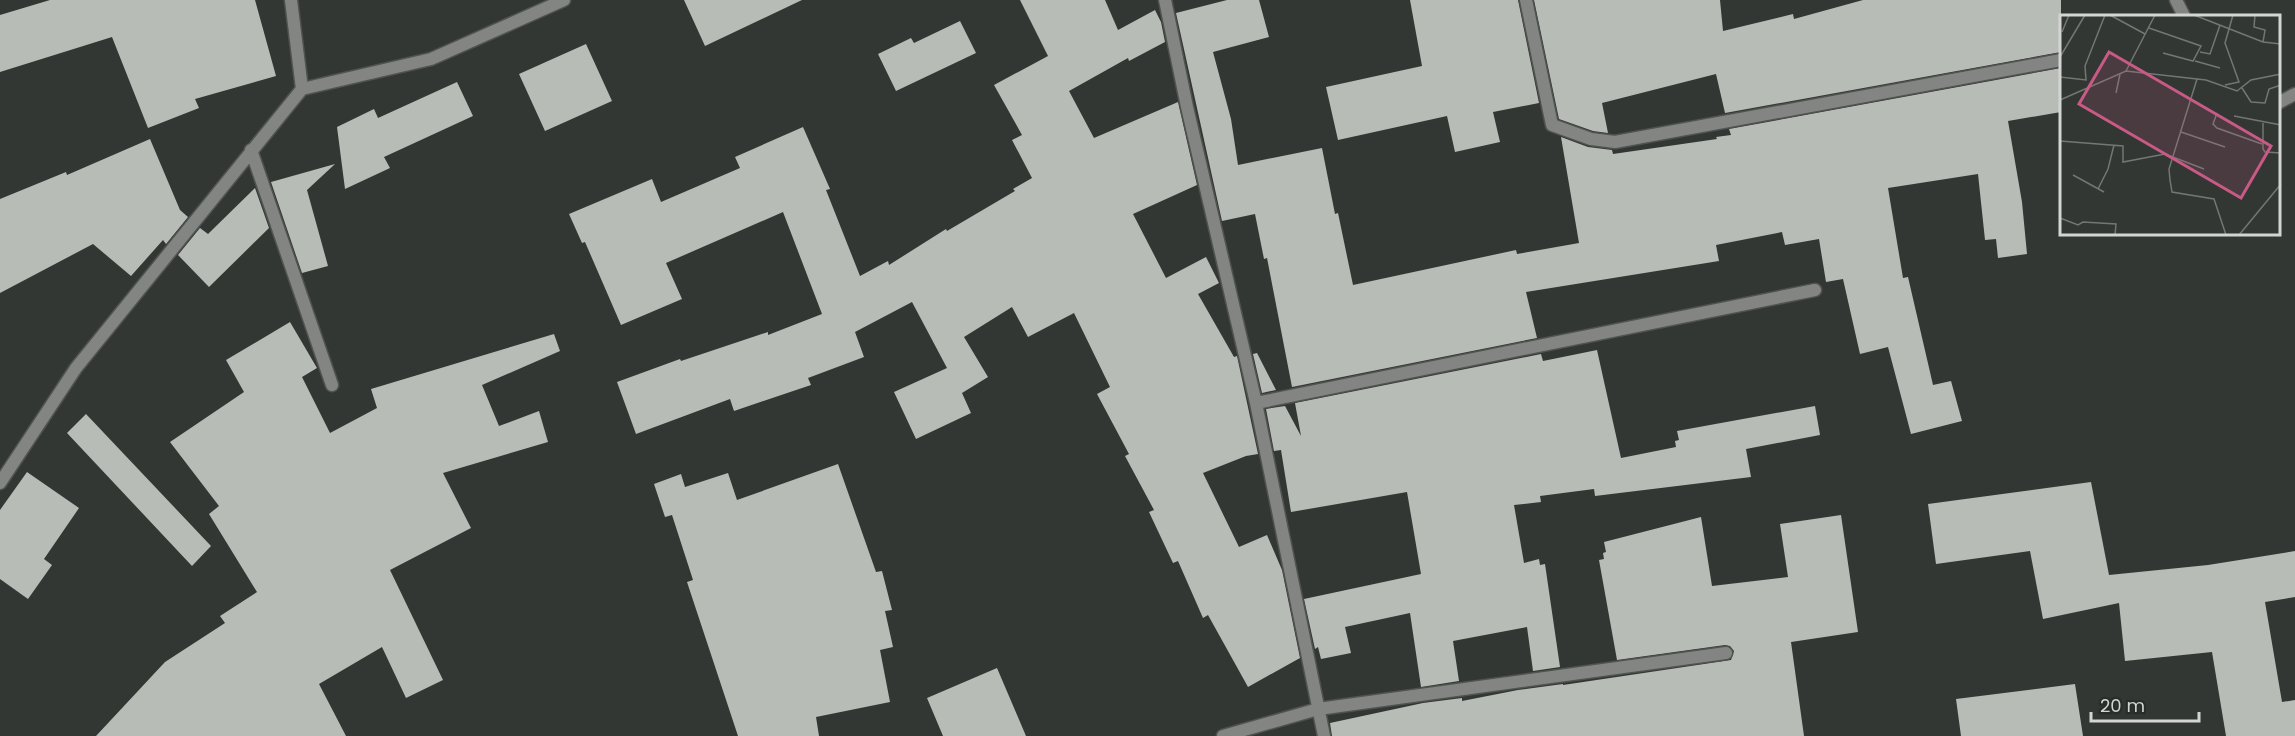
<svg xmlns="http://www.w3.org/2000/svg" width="2295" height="736" font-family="Poppins,sans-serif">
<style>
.building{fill:#b8bcb7}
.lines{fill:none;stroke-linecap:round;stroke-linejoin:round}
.street-casing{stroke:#505350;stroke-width:15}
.street{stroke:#838583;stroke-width:12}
.inset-road{fill:none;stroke:#737673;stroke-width:1.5}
.view{fill:#c85a85;fill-opacity:0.15;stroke:#c85a85;stroke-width:3}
.inset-edge{fill:none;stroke:#d3d5d2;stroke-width:3}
</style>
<rect width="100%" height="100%" fill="#333733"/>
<path class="building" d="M 50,0 L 255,0 L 276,76 L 195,99 L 199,108 L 148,128 L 112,37 L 0,72 L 0,15 Z
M 684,0 L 802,0 L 705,46 Z
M 1020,0 L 1105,0 L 1118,30 L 1155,10 L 1161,22 L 1165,42 L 1129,61 L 1128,58 L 1069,91 L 1094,138 L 1178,102 L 1197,185 L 1133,214 L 1166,278 L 1206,257 L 1219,283 L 1198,294 L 1234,357 L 1237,356 L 1258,454 L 1246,456 L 1203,473 L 1239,547 L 1267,535 L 1282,570 L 1300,658 L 1248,687 L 1208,615 L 1203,618 L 1178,561 L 1173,563 L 1149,512 L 1154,510 L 1125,456 L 1129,454 L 1097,394 L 1110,387 L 1074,313 L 1028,337 L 1012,307 L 964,337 L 988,377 L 962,393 L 971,413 L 916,439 L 894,392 L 947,368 L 912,302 L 855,332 L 864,357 L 808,378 L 811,385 L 734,411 L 730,399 L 636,434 L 617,382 L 680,359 L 681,361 L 768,332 L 768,335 L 822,314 L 783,212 L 666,263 L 682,299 L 621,325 L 585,242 L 582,243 L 569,214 L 652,179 L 661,202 L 740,168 L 735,157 L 803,127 L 830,189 L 826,190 L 860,276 L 888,261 L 889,265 L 946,229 L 947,231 L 1015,191 L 1013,189 L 1032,178 L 1012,140 L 1022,135 L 994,85 L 1048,56 Z
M 1227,0 L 1259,0 L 1269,37 L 1213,52 L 1231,119 L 1238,165 L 1322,148 L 1335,214 L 1338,213 L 1353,285 L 1516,250 L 1517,254 L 1579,243 L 1561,137 L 1588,147 L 1612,150 L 1613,154 L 1717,139 L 1716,137 L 1731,135 L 1729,129 L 2061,68 L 2061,112 L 2008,121 L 2022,202 L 2027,254 L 1998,258 L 1996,239 L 1985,240 L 1978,174 L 1888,188 L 1903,278 L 1908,277 L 1933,385 L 1951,381 L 1962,421 L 1911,434 L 1888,347 L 1860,354 L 1843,279 L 1826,282 L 1819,239 L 1785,245 L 1782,232 L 1716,245 L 1719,261 L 1526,292 L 1537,338 L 1292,387 L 1267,258 L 1264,259 L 1255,214 L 1222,221 L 1176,13 Z
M 1410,0 L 1518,0 L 1539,103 L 1493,112 L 1500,142 L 1455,152 L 1447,116 L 1338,140 L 1326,87 L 1422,66 Z
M 1534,0 L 1720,0 L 1723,31 L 1793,14 L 1794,19 L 1863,0 L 2061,0 L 2061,52 L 1725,113 L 1716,74 L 1602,103 L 1608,133 L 1593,131 L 1559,119 Z
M 960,21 L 976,53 L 896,91 L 878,54 L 911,38 L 914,43 Z
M 586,44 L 612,101 L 545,131 L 519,74 Z
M 457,82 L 473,116 L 384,157 L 390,168 L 345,189 L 337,127 L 374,109 L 378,118 Z
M 150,139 L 180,210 L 188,217 L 166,244 L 163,240 L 131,276 L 93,244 L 0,293 L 0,199 L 66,172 L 67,175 Z
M 335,164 L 307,190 L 328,266 L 302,273 L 271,182 Z
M 255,188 L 269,228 L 209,287 L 178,255 L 200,228 L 208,234 Z
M 290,322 L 317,368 L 302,377 L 330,433 L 377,408 L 371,389 L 554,334 L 560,351 L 482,385 L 499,426 L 539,411 L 548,442 L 443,473 L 471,528 L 390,570 L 443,680 L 406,698 L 382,647 L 319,684 L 346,736 L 96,736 L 165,662 L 225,623 L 220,616 L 257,592 L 209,514 L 219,506 L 170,442 L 244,392 L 226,360 Z
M 1597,350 L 1621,458 L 1676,447 L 1675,441 L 1679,440 L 1677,431 L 1815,406 L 1820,435 L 1746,449 L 1751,477 L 1595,496 L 1594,489 L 1540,496 L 1541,502 L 1514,505 L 1524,563 L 1539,559 L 1540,565 L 1545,564 L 1560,667 L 1533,671 L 1527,627 L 1453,641 L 1459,681 L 1421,687 L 1410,613 L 1345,627 L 1351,653 L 1321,659 L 1318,647 L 1315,649 L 1304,599 L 1421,574 L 1407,492 L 1291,512 L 1281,450 L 1274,451 L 1266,409 L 1285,406 L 1301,436 L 1295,403 L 1541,354 L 1543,361 Z
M 1257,353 L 1276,390 L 1262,393 L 1253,354 Z
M 86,414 L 211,546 L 192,566 L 67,433 Z
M 838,464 L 876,572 L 882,571 L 892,610 L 885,611 L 893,647 L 880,650 L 890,702 L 816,717 L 819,736 L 738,736 L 687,582 L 693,580 L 672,515 L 665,517 L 654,484 L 681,474 L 685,487 L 728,473 L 737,500 Z
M 27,472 L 79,508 L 44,559 L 52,565 L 28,599 L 0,579 L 0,510 Z
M 2091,482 L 2109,575 L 2208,565 L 2295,551 L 2295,597 L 2265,602 L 2282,702 L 2295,700 L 2295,736 L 2226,736 L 2212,652 L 2125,661 L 2119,603 L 2043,619 L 2030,551 L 1936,564 L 1928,504 Z
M 1841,515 L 1858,632 L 1791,642 L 1804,736 L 1332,736 L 1330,723 L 1423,703 L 1462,698 L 1462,701 L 1518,690 L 1563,684 L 1563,685 L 1731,660 L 1734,651 L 1730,646 L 1725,645 L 1617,660 L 1599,560 L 1604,559 L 1603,553 L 1606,552 L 1604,542 L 1701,517 L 1712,586 L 1788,577 L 1780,524 Z
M 997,668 L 1026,736 L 943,736 L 927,698 Z
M 2075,684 L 2083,736 L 1961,736 L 1956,699 Z"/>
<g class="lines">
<defs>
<path id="street" d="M 291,0 L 302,89
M 1165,0 L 1187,107 L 1256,403 L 1324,736
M 1526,0 L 1552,125 L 1591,139 L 1615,142 L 2061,60
M 2176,0 L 2184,16
M 2278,103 L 2295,94
M 251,150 L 332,385
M 1256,403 L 1815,290
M 0,483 L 76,368 L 302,89 L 431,59 L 564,0
M 1223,736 L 1318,709 L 1726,653"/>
</defs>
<use href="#street" class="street-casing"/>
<use href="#street" class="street"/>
</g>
<g transform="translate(2060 15)">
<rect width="220" height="220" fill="#333733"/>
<path class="inset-road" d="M 50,0 L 85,19M 134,0 L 203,27 L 221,29M 195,0 L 194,12 L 205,15 L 203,27M 89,13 L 141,31 L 133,46 L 103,38M 2,17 L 9,0M 140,37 L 150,39 L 160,10M 0,42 L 25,0M 135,46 L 160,53M 66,56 L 95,0M 0,62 L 26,65 L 25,51 L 45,0M 137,64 L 109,154 L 110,165 L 112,177 L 154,184 L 166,220M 165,70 L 179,67 L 165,28 L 173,0M 182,73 L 191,87 L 205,88 L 209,74 L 221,70M 56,78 L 60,59M 0,85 L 66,56 L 146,65 L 177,76 L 191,65 L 221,59M 157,98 L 153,109 L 157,113 L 202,129M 174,101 L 221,110M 203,108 L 203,134 L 205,137 L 221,138M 121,117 L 165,132M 0,126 L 63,131 L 63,147 L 105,139 L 144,154M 13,160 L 44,177M 38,174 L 48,154 L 54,130M 0,203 L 18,210 L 23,207 L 56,209 L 55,220M 179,220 L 221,169"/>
<path class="view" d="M 49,37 L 211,131 L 181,183 L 19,89 Z"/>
<rect width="220" height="220" class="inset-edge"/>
</g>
<path d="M2091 712v9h108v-9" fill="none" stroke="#d3d5d2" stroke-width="3"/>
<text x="2100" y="712" font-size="18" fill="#d3d5d2" stroke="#292d29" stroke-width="4.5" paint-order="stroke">20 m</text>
</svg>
